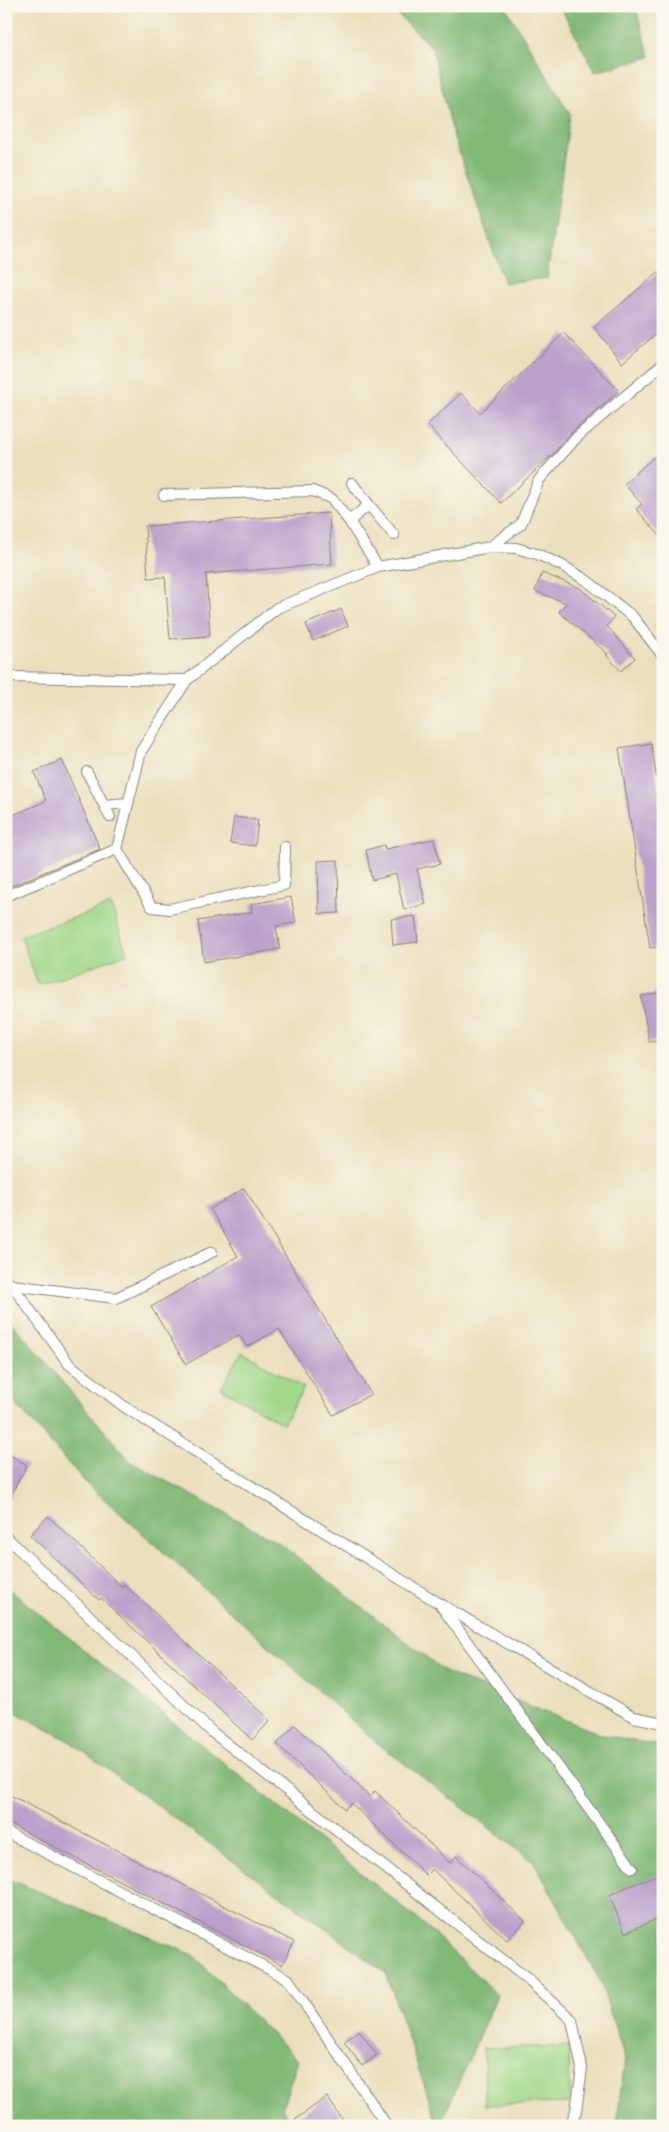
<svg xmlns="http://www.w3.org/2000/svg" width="669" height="2132" font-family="'Sorts Mill Goudy',serif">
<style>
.green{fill:#a1d88a;stroke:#627d62}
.forest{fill:#80b876;stroke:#516d58}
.building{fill:#baa1cb}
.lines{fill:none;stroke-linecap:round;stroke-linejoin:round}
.service-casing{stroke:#86807c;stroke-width:12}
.service{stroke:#fff;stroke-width:10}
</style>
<rect width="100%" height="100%" fill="#fbf7ec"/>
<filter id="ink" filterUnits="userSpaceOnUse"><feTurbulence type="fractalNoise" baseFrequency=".02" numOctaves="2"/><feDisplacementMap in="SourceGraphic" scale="10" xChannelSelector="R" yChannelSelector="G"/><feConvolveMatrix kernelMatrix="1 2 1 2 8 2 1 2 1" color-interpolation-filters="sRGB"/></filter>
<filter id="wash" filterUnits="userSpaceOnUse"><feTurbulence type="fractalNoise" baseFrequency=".0096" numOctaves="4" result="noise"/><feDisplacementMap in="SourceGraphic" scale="20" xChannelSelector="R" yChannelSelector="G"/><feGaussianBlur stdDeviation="1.12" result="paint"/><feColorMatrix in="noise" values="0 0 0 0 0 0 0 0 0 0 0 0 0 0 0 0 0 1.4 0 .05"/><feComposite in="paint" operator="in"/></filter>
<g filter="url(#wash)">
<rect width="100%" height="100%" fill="#eadfbc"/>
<path class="green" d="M 111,905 L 127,954 L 38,985 L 21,936 Z
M 242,1352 L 304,1388 L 283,1424 L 221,1388 Z
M 569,2046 L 570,2103 L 485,2105 L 484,2048 Z"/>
<path class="forest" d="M 389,6 L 505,6 L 570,114 L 547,278 L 504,283 L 454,137 L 432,48 Z
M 560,6 L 635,6 L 650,57 L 595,72 Z
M 6,1316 L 131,1462 L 278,1542 L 447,1673 L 603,1735 L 663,1746 L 663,2126 L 616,2126 L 625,2059 L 601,1983 L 534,1862 L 376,1742 L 85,1482 L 6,1393 Z
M 6,1587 L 426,1926 L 497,1995 L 440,2126 L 438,2126 L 386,1973 L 69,1741 L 6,1707 Z
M 6,1878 L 193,1955 L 298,2060 L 282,2108 L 294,2126 L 6,2126 Z"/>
<g id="blocks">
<path class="building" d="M 663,268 L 663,328 L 622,363 L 594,327 Z
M 564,333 L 619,391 L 572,432 L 552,455 L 501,503 L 427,425 L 461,393 L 480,413 Z
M 655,456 L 663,465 L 663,539 L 636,509 L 642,504 L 624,484 Z
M 329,513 L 332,564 L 206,574 L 210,636 L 170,639 L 165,577 L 148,578 L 145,526 Z
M 542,573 L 580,588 L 614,617 L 607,626 L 635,658 L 621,671 L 606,655 L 608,654 L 559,612 L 566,603 L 535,591 Z
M 341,609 L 348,626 L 313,641 L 306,624 Z
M 651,743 L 663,819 L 663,946 L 650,948 L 619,748 Z
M 62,760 L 100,849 L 6,888 L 6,818 L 46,801 L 34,772 Z
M 234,817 L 258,820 L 255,846 L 230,843 Z
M 434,839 L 440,864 L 417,869 L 426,904 L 404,910 L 396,874 L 372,880 L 366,850 L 384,845 L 385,849 Z
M 338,860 L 339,913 L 319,914 L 318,861 Z
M 291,897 L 296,923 L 276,926 L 280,949 L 204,962 L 198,921 L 252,912 L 251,904 Z
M 415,916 L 418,942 L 393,945 L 391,919 Z
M 663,992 L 663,1040 L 649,1042 L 641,996 Z
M 244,1188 L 371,1394 L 333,1415 L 279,1329 L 247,1347 L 239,1335 L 186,1364 L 151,1307 L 238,1256 L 210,1209 Z
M 6,1453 L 27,1465 L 6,1504 Z
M 48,1516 L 122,1587 L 124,1584 L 270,1721 L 252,1740 L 101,1598 L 99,1600 L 30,1535 Z
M 295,1725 L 370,1797 L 375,1791 L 450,1863 L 456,1856 L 525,1921 L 507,1940 L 432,1869 L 426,1875 L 351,1803 L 345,1809 L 277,1744 Z
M 6,1793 L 294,1942 L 282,1965 L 6,1822 Z
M 663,1872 L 663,1916 L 625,1933 L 609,1895 Z
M 359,2030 L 377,2055 L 362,2066 L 344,2042 Z
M 327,2097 L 347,2126 L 286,2126 Z"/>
</g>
</g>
<g filter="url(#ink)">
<use href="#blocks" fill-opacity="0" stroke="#86807c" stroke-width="1"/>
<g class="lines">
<defs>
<path id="service" d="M 164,495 L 313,491 L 332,499 L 349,521 L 378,567
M 369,505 L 394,535
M 349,521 L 369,505 L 352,483
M 490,547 L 521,524 L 539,480 L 577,437 L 663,364
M 6,677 L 187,680 L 277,608 L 378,567 L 490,547 L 516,548 L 537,554 L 561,565 L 586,580 L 633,617 L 663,656
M 87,772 L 104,805 L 128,803
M 104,805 L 110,817
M 117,849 L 152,907 L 169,909 L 284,885 L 285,847
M 6,896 L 117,849 L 141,751 L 187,680
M 6,1281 L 12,1285 L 69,1364 L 126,1408 L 437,1602 L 634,1717 L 663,1723
M 12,1285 L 116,1298 L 212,1252
M 6,1537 L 212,1732 L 526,1978 L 572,2020 L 582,2068 L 576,2111 L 570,2126
M 441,1606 L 632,1868
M 6,1832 L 288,1979 L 387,2126"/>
</defs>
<use href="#service" class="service-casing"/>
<use href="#service" class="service"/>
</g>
</g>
<rect width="669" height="2132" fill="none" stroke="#fbf7ec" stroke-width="25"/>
</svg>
